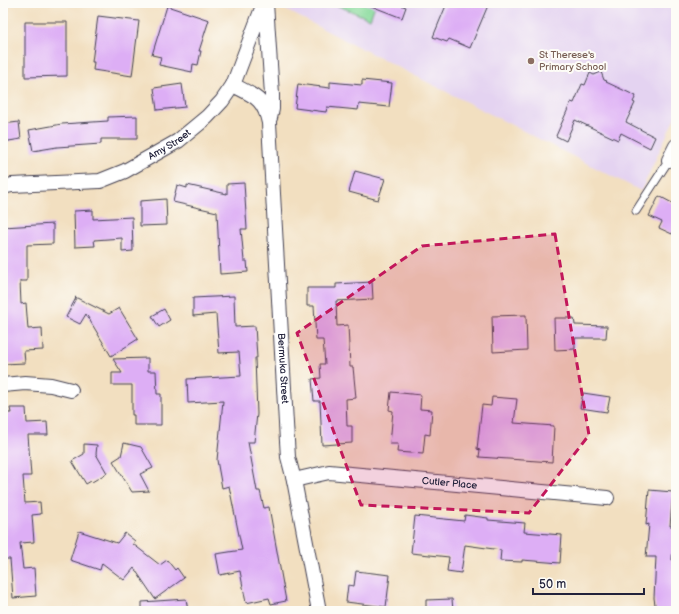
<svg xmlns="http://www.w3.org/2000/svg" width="679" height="614" font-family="'Balsamiq Sans',sans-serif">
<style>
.built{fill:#e4d3f1}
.green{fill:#87da9b;stroke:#547e6b}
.building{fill:#ddaef5}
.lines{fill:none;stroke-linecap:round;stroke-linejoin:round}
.service-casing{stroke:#413e4f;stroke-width:9}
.minor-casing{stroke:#413e4f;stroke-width:16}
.service{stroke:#fff;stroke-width:7}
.minor{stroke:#fff;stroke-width:14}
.marked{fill:#c2185b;fill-opacity:0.2;stroke:#c2185b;stroke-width:3;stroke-dasharray:8 5;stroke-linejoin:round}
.education-dot{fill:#8d6e63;stroke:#fdfcf7;stroke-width:1.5}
.labels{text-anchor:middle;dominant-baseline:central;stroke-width:4;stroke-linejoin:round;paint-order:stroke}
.education-label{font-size:10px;fill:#785e54;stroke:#fdfcf7;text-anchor:start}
.street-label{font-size:10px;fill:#22223b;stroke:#fdfcf7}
</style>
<rect width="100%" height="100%" fill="#fdfcf7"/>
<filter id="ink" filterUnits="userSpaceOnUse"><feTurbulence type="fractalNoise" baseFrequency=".025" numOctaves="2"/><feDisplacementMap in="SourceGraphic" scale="8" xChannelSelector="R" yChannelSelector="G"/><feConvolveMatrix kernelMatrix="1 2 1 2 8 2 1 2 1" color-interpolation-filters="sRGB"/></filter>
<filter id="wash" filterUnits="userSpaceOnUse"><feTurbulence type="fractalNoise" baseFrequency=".012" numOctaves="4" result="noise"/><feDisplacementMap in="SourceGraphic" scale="16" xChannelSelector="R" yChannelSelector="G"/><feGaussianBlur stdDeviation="0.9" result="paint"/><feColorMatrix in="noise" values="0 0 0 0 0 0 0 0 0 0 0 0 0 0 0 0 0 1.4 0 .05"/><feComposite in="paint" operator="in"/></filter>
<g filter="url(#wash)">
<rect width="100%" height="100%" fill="#f2dfc0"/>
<path class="built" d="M 282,3 L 676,3 L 676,115 L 641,191 L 280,7 Z"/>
<path class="green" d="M 331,3 L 376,3 L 370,19 Z"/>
<g id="blocks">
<path class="building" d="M 366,3 L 394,3 L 406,7 L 402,18 L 366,4 Z
M 447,3 L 489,3 L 470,48 L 449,39 L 447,42 L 433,37 Z
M 167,6 L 209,20 L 199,51 L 201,51 L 198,65 L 193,64 L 192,72 L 159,65 L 161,57 L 152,55 Z
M 98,16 L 139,21 L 132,76 L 93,70 L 94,62 L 92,62 Z
M 25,22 L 67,22 L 67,76 L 25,77 Z
M 601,72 L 604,80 L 607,81 L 606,82 L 636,96 L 633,102 L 635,103 L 626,122 L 655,137 L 650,148 L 621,133 L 618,140 L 575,120 L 566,141 L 556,136 L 571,102 L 574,103 L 582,84 L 585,85 L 590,73 L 594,75 Z
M 362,80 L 392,83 L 389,107 L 359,104 L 358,110 L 327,107 L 326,112 L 295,108 L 298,84 L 330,88 L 330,82 L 362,85 Z
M 182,84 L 185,107 L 157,110 L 154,88 Z
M 137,116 L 137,139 L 101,139 L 101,144 L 57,147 L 33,151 L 29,130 L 62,124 L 108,121 L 108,117 Z
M 19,122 L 21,139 L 3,142 L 3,124 Z
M 355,171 L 385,179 L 378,200 L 349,192 Z
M 244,183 L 247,229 L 241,229 L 244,261 L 247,261 L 248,272 L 220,274 L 217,212 L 173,202 L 177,185 L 187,188 L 187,185 L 227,194 L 227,184 Z
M 659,196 L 676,205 L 676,227 L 672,234 L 659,228 L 662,222 L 649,216 Z
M 166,199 L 167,225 L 140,226 L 140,201 Z
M 93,210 L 93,219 L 132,217 L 133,251 L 122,252 L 122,238 L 94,240 L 95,246 L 75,247 L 74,211 Z
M 53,224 L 53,244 L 27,245 L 27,281 L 20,281 L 21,304 L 26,303 L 28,329 L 42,328 L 43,350 L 24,351 L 25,363 L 3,364 L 3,227 Z
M 372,282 L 373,299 L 336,301 L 337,326 L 348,325 L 350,367 L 353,367 L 356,398 L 346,399 L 347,426 L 352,426 L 352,443 L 322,445 L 320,401 L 314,401 L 312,379 L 321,378 L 320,364 L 325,364 L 323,340 L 316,340 L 314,306 L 307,306 L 307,288 L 336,288 L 336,284 Z
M 234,296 L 235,327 L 255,326 L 257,358 L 255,358 L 257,414 L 254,442 L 248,442 L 257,491 L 260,491 L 264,508 L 269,507 L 286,601 L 271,604 L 269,598 L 246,603 L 240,571 L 220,575 L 216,554 L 242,550 L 229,486 L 222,488 L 217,460 L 223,401 L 188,403 L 187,379 L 241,376 L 239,352 L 219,353 L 216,314 L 193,316 L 193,298 Z
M 75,297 L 109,314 L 119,308 L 138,339 L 111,356 L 86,314 L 80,324 L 66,317 L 76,298 Z
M 164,309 L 170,320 L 159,327 L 152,316 Z
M 526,315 L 527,350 L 493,352 L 492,316 Z
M 554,318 L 574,318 L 575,325 L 607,326 L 606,338 L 575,338 L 575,349 L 555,350 Z
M 148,358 L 148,371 L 156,371 L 157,394 L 161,394 L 161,425 L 134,425 L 134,415 L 132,415 L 132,385 L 112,385 L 112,373 L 122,373 L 113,359 Z
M 391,392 L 421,395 L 420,409 L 432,410 L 430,435 L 425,434 L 423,454 L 397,452 L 398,444 L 390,444 L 393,411 L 389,410 Z
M 583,393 L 610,397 L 607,412 L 580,408 Z
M 492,397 L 517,399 L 514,423 L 554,426 L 552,462 L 479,457 L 480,450 L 477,449 L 482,405 L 491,406 Z
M 10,408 L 26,408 L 27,423 L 47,422 L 48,435 L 28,435 L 31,476 L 23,476 L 25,503 L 40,502 L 41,514 L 32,515 L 34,542 L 20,543 L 23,569 L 34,568 L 36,596 L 13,598 L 10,559 L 5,559 L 3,539 L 3,536 L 5,536 L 3,497 L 3,413 L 11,413 Z
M 124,443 L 141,447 L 153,468 L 140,474 L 149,491 L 132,492 L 113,461 L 121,456 Z
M 84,444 L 97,445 L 96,454 L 107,473 L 92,482 L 91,481 L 86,484 L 72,461 L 84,454 Z
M 649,490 L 673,492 L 670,526 L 674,526 L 672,560 L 676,560 L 676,611 L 656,611 L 654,598 L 656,557 L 646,557 L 649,524 L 646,525 Z
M 465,515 L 488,518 L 488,520 L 525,523 L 524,532 L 562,535 L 560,563 L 522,560 L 522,562 L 500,561 L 501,550 L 465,545 L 461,573 L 447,571 L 449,557 L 411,553 L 415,516 L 464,521 Z
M 79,531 L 117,543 L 125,533 L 135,541 L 133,544 L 160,565 L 167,560 L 175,570 L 177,568 L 184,578 L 155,599 L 134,568 L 124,580 L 102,563 L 100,570 L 70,560 Z
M 356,571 L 390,575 L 386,607 L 346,602 L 348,585 L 354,586 Z
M 186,599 L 188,611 L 142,611 L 142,602 Z
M 452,599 L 453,611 L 426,611 L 426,600 Z"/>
</g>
</g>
<g filter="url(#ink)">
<use href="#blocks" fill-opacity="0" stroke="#413e4f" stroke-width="1"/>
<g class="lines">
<defs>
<path id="service" d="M 636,211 L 669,160"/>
<g id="minor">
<path d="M 266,3 L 272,95 L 272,109 L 270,118"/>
<path id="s1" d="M 233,85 C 254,96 264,98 269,123 L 287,441 L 288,457 L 294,480 L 319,611"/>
<path d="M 669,160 L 676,146"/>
<path id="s2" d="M 3,187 L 12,185 L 100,181 L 125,171 L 178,141 L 207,117 L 222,101 L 233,85 L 264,3"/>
<path d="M 3,385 L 25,383 L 51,385 L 71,390"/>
<path id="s3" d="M 294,480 L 329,472 L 607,498"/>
</g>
</defs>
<use href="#service" class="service-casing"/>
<use href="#minor" class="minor-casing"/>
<use href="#service" class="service"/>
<use href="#minor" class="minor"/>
</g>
</g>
<path class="marked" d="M 555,234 L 589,435 L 529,513 L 361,505 L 297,333 L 422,246 Z"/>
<circle class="education-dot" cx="531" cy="61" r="4"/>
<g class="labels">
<g class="education-label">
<text x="539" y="55">St Therese's<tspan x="539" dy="12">Primary School</tspan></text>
</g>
<g class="street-label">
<text stroke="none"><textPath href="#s2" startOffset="176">Amy Street</textPath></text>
<text stroke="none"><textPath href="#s1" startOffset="301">Bermuka Street</textPath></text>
<text stroke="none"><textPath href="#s3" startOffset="157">Cutler Place</textPath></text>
</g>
</g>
<rect width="679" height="614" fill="none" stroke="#fdfcf7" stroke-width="16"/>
<path d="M533 588v6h111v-6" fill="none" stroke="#22223b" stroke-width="2"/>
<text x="539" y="588" font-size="12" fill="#22223b" stroke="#fdfcf7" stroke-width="3" paint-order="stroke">50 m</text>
</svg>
